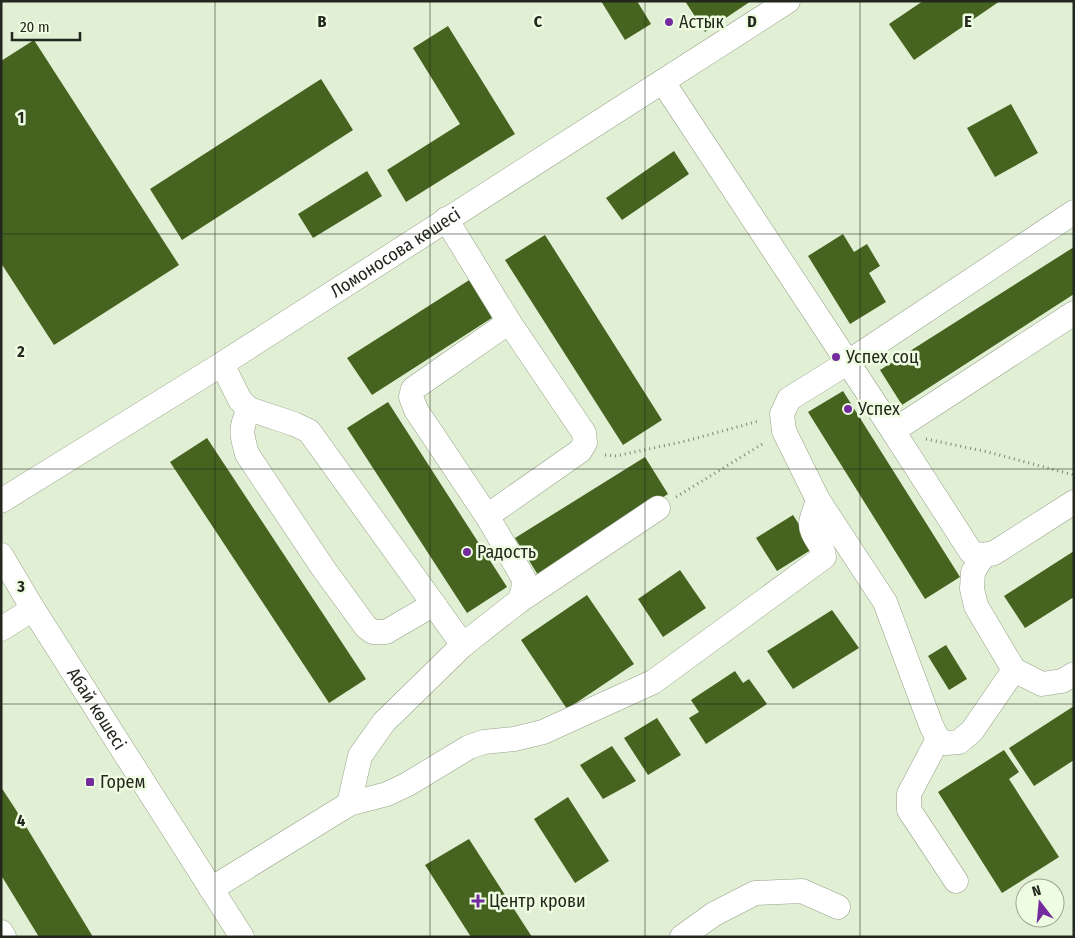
<svg xmlns="http://www.w3.org/2000/svg" width="1075" height="938" font-family="'Fira Sans Condensed',sans-serif">
<style>
.building{fill:#46631f}
.lines{fill:none;stroke-linecap:round;stroke-linejoin:round}
.minor-casing{stroke:#95a289;stroke-width:25}
.path{stroke:#7e8775;stroke-width:3;stroke-dasharray:1 4;stroke-linecap:butt}
.minor{stroke:#fff;stroke-width:24}
.grid{fill:none;stroke:#23281f;stroke-width:1;stroke-opacity:0.55}
.poi-dot{fill:#732b9e;stroke:#eefce1;stroke-width:2}
.labels{text-anchor:middle;dominant-baseline:central;stroke-width:5;stroke-linejoin:round;paint-order:stroke}
.poi-label{font-size:18px;fill:#23281f;stroke:#eefce1;text-anchor:start}
.street-label{font-size:18px;fill:#23281f;stroke:#eefce1}
.grid-label{font-size:16px;text-anchor:middle;font-weight:bold;fill:#23281f;stroke:#eefce1;stroke-width:5;stroke-linejoin:round;paint-order:stroke}
</style>
<rect width="100%" height="100%" fill="#e1efd4"/>
<path class="building" d="M 601,1 L 637,1 L 651,24 L 625,40 Z
M 685,1 L 751,1 L 705,32 Z
M 923,1 L 1000,1 L 914,60 L 889,24 Z
M 448,26 L 515,134 L 406,202 L 387,170 L 460,124 L 413,48 Z
M 34,40 L 179,265 L 54,345 L 1,263 L 1,61 Z
M 321,79 L 353,130 L 182,240 L 150,189 Z
M 1011,104 L 1038,153 L 995,177 L 967,128 Z
M 674,151 L 689,174 L 622,220 L 606,198 Z
M 367,171 L 382,196 L 313,238 L 298,214 Z
M 843,234 L 854,252 L 867,244 L 880,266 L 869,273 L 886,302 L 850,324 L 808,256 Z
M 545,235 L 662,420 L 623,445 L 505,260 Z
M 1074,247 L 1074,294 L 902,405 L 880,370 Z
M 474,277 L 498,314 L 372,395 L 347,358 Z
M 843,391 L 960,577 L 925,599 L 808,412 Z
M 388,402 L 507,587 L 467,613 L 347,428 Z
M 207,438 L 366,679 L 329,703 L 170,462 Z
M 645,457 L 668,494 L 538,575 L 515,538 Z
M 793,515 L 814,548 L 777,571 L 756,538 Z
M 1074,551 L 1074,597 L 1025,628 L 1004,596 Z
M 680,570 L 706,608 L 663,637 L 638,599 Z
M 587,595 L 634,664 L 567,709 L 521,640 Z
M 832,610 L 859,648 L 793,689 L 767,651 Z
M 946,645 L 967,679 L 949,690 L 928,656 Z
M 735,671 L 743,683 L 749,679 L 767,704 L 706,744 L 689,718 L 699,712 L 691,700 Z
M 1074,706 L 1074,760 L 1034,786 L 1009,748 Z
M 657,718 L 681,755 L 648,775 L 624,738 Z
M 612,746 L 636,781 L 603,799 L 580,765 Z
M 1004,750 L 1019,772 L 1009,779 L 1059,857 L 1002,893 L 938,792 Z
M 1,787 L 16,810 L 93,937 L 39,937 L 1,875 Z
M 568,797 L 609,861 L 575,883 L 534,819 Z
M 469,839 L 532,937 L 471,937 L 425,865 Z"/>
<g class="lines">
<defs>
<g id="minor">
<path d="M 663,82 L 893,431 L 1074,313"/>
<path d="M 222,364 L 240,400 L 249,409 L 294,424 L 309,431 L 463,645"/>
<path d="M 249,409 C 240,429 241,433 247,454 L 323,568 L 366,627 L 373,632 L 386,632 L 434,604"/>
<path d="M 893,431 L 971,552 C 979,556 985,555 994,553 L 1074,502"/>
<path id="s1" d="M 1,501 L 222,364 L 788,1"/>
<path d="M 487,516 L 580,451 L 585,443 L 584,433 L 509,322"/>
<path id="s2" d="M 1,555 L 33,609 L 242,937"/>
<path d="M 983,556 L 973,572 L 972,589 L 976,606 L 1014,670 L 1042,684 L 1062,681 L 1074,674"/>
<path d="M 519,601 L 658,508"/>
<path d="M 1,629 L 33,609"/>
<path d="M 1014,670 L 972,731 L 959,742 L 946,743 L 938,739 L 931,725 L 885,602 L 818,500 L 784,431 L 782,414 L 789,399 L 847,363 L 1074,212"/>
<path d="M 938,739 L 909,794 L 909,810 L 956,881"/>
<path d="M 349,804 L 360,756 L 384,722 L 463,645 L 519,601 L 523,591 L 524,579 L 487,516 L 416,410 L 411,397 L 413,389 L 509,322 L 446,219"/>
<path d="M 211,889 L 349,804 L 387,794 L 408,784 L 469,747 L 484,742 L 514,739 L 543,732 L 653,682 L 824,557 C 824,545 810,535 811,523 C 812,516 816,507 818,500"/>
<path d="M 1,932 L 4,937"/>
<path d="M 682,937 L 714,914 L 755,893 L 802,891 L 838,907"/>
</g>
</defs>
<use href="#minor" class="minor-casing"/>
<path class="path" d="M 926,439 L 988,452 L 1074,475
M 605,455 L 616,456 L 686,441 L 759,421
M 676,497 L 764,443"/>
<use href="#minor" class="minor"/>
</g>
<path class="grid" d="M 215,1 L 215,937M 430,1 L 430,937M 645,1 L 645,937M 860,1 L 860,937M 1,234 L 1074,234M 1,469 L 1074,469M 1,704 L 1074,704"/>
<g class="poi-dot">
<circle cx="669" cy="22" r="5"/>
<circle cx="836" cy="357" r="5"/>
<circle cx="848" cy="409" r="5"/>
<circle cx="467" cy="552" r="5"/>
<rect x="85" y="777" width="10" height="10" rx="2.5"/>
<path d="M475.5 893.5h5v5h5v5h-5v5h-5v-5h-5v-5h5z"/>
</g>
<g class="labels">
<g class="poi-label">
<text x="679" y="22">Астык</text>
<text x="846" y="357">Успех соц</text>
<text x="858" y="409">Успех</text>
<text x="477" y="552">Радость</text>
<text x="100" y="782">Горем</text>
<text x="489" y="901">Центр крови</text>
</g>
<g class="street-label">
<text stroke="none"><textPath href="#s1" startOffset="466">Ломоносова көшесі</textPath></text>
<text stroke="none"><textPath href="#s2" startOffset="181">Абай көшесі</textPath></text>
</g>
</g>
<g class="grid-label">
<text x="322" y="27">B</text>
<text x="538" y="27">C</text>
<text x="752" y="27">D</text>
<text x="968" y="27">E</text>
<text x="21" y="123">1</text>
<text x="21" y="357">2</text>
<text x="21" y="592">3</text>
<text x="21" y="826">4</text>
</g>
<rect width="1075" height="938" fill="none" stroke="#23281f" stroke-width="5"/>
<g transform="translate(1040 903) rotate(344)"><circle r="24" fill="#eefce1" stroke="#9da793"/>
<path d="M0-4L9 19L0 12L-9 19Z" fill="#732b9e"/>
<text y="-8" font-size="14" font-weight="bold" text-anchor="middle" fill="#23281f">N</text>
</g>
<path d="M12 32v8h68v-8" fill="none" stroke="#23281f" stroke-width="2.5"/>
<text x="20" y="32" font-size="15" fill="#23281f" stroke="#eefce1" stroke-width="4" paint-order="stroke">20 m</text>
</svg>
